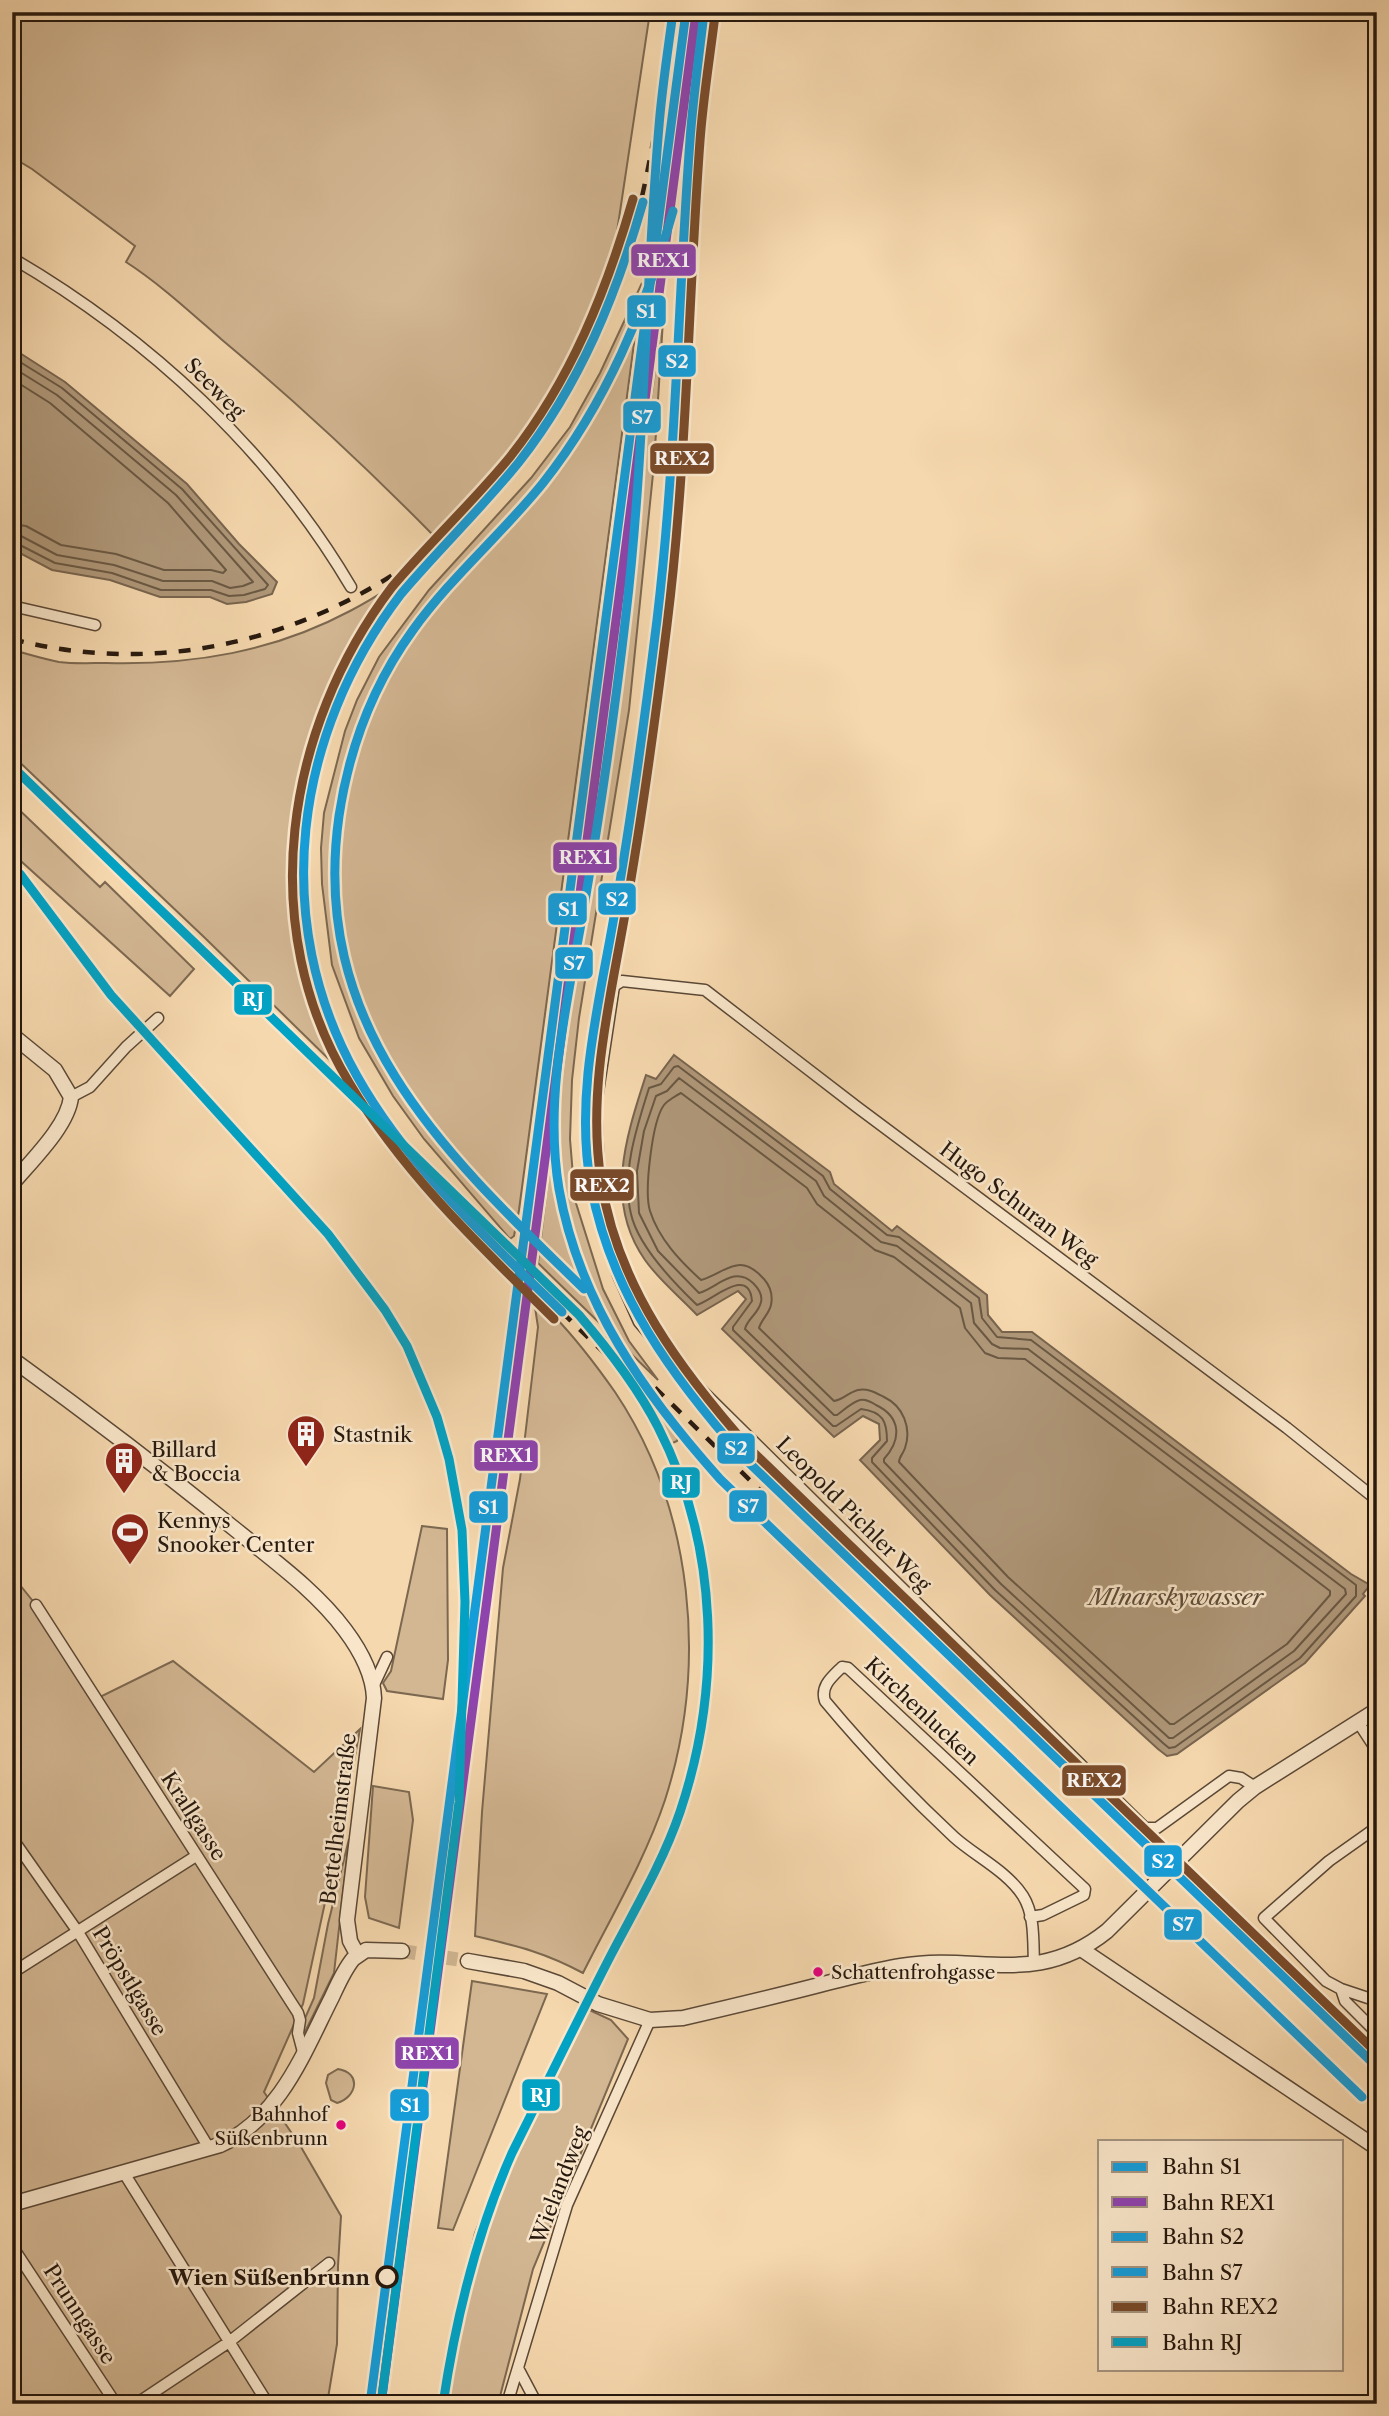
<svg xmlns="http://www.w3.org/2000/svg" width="1389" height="2416" font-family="'Libre Caslon Text',serif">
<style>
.green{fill:#d3b793;stroke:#7c6850;stroke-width:2}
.water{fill:#af9778;stroke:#78644e;stroke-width:2}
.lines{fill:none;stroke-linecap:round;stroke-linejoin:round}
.shore{stroke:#6a5843;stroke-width:2}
.tertiary-tunnel{stroke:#ccb28e;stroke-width:14;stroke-dasharray:14 7;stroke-linecap:butt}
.minor-casing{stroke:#5a4836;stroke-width:13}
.tertiary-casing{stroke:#5a4836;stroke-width:17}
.minor{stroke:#f9e6ca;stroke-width:10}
.tertiary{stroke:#f9e6ca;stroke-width:14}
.rail{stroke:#26180e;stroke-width:4.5;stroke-dasharray:12 12;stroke-linecap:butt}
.rail-1-casing{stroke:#f9e6ca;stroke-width:14}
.rail-2-casing{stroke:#f9e6ca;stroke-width:14}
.rail-3-casing{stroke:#f9e6ca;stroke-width:14}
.rail-4-casing{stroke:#f9e6ca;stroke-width:14}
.rail-5-casing{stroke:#f9e6ca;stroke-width:14}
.rail-6-casing{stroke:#f9e6ca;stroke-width:14}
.rail-1{stroke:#159dd9;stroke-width:9}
.rail-2{stroke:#8e44ad;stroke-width:9}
.rail-3{stroke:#159dd9;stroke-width:9}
.rail-4{stroke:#159dd9;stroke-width:9}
.rail-5{stroke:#7a4b2a;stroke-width:9}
.rail-6{stroke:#02a2c4;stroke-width:9}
.bus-dot{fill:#e5007d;stroke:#f9e6ca;stroke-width:2.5}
.stop-dot{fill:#f9e6ca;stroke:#26180e;stroke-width:3.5}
.labels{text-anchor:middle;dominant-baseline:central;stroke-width:5;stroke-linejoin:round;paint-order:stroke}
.bus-label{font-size:19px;fill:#26180e;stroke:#f9e6ca;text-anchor:start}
.street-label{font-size:21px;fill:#26180e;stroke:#f9e6ca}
.poi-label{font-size:21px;fill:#26180e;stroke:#f9e6ca;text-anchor:start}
.stop-label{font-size:21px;font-weight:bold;fill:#26180e;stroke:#f9e6ca;text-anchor:end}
.water-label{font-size:23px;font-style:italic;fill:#5d4b38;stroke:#f9e6ca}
.line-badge{stroke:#f9e6ca;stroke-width:2.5}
.badge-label{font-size:19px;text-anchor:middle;font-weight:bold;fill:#fff}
</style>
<rect width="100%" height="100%" fill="#f6d8ae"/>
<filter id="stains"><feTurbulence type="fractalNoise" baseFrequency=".00286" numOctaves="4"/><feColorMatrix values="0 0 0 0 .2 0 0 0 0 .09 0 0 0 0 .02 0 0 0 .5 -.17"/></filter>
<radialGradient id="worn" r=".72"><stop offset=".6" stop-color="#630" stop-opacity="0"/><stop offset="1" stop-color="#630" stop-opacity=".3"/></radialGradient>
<path class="green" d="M 12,12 L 650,12 L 612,265 L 583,345 L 563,383 L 534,428 L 491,480 L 432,534 C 365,466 294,400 221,339 C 190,312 160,284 126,262 L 135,246 L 32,169 L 12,157 Z
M 642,283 L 519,1210 L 514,1236 L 510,1239 L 424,1139 L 393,1096 L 359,1038 L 332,965 L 322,884 L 321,848 L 324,813 L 345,731 L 357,700 L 379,657 L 429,590 L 531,478 L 570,427 L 600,373 Z
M 664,304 L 654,464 L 629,710 L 579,1018 L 572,1080 L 570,1139 L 575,1200 L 603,1289 L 629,1341 L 658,1380 L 538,1263 L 559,1089 Z
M 444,550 C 414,583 385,615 361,653 C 350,671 342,692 334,711 C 326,734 316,758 312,782 C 299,855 302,932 327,1003 C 341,1044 365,1083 390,1119 L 205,938 L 12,755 L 12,650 C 28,654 43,659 59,662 C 74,664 91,663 107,663 C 193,665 273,652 350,611 C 383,594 414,571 444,550 Z
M 12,803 L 100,887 L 105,882 L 194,969 L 170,996 L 12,853 Z
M 533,1294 C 541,1300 548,1309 555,1317 C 577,1340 596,1365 615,1392 C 694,1510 708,1666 665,1800 C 645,1860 611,1917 583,1973 C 544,1952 517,1946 475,1936 L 482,1812 L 503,1568 L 520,1479 L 538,1327 Z
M 634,1391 L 680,1432 L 677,1441 L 666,1446 Z
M 422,1526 L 447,1529 L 448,1660 L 443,1699 L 387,1691 L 383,1683 L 391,1671 Z
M 12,1575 L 36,1605 L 96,1699 L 173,1661 L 314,1772 L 360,1729 L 344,1815 L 303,2004 L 264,2092 L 301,2147 L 341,2216 L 338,2266 L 337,2344 L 327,2404 L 12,2404 Z
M 373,1786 L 409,1792 L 413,1820 L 399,1928 L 369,1918 L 365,1897 Z
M 349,1839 L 334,1973 L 305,2032 L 302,2030 L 302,2025 L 314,1998 L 328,1924 Z
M 472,1981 L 547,1994 L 453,2230 L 438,2228 Z
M 583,2007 L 611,2020 L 628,2039 L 533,2269 L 498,2404 L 441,2404 L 452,2329 L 475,2233 L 493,2188 Z
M 338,2069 C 362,2073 357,2097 337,2103 L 331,2100 L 326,2083 L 328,2075 Z"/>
<path class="water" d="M 12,348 L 65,382 L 187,484 L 239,544 L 277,582 L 272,594 L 246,602 L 227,604 L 210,597 L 160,597 L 110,580 L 52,570 L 12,549 Z
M 674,1055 L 830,1172 L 834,1184 L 892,1231 L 897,1226 L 987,1295 L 988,1315 L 1002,1332 L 1032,1332 L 1351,1574 L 1370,1585 L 1363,1594 L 1365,1596 L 1305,1663 L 1177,1754 L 1167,1756 L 1158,1749 L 990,1595 L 860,1460 L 880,1440 L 879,1424 L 863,1416 L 834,1437 L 722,1329 L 746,1299 L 738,1291 L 697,1315 C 680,1297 659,1280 645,1260 C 604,1202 626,1137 646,1075 L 656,1079 Z"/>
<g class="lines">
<path class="shore" d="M 12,357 L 62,388 L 182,489 L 268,585 L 265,589 L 244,595 L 229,596 L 211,590 L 161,590 L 112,573 L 55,563 L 18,544 L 12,543
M 12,367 L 57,395 L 176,495 L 253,582 L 243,586 L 230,588 L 212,581 L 163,581 L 114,565 L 57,555 L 21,536 L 12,534
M 12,379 L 50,403 L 168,503 L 226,570 L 223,573 L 211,570 L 164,570 L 116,554 L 61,545 L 26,526 L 12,524
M 678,1066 L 823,1176 L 830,1189 L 887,1235 L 899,1237 L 979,1298 L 982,1318 L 997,1337 L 1031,1340 L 1356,1585 L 1356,1596 L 1300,1658 L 1175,1747 L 1169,1748 L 1163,1743 L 995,1590 L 872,1462 L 872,1458 L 887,1441 C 887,1421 883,1412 861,1409 L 836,1426 L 833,1426 L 733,1330 L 733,1327 L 752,1301 C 749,1265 713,1300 697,1305 C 674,1283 638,1246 631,1214 C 621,1174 637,1126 649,1088 L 661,1084 L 674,1067 Z
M 679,1078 L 816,1181 L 824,1196 L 881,1242 L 897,1246 L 971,1303 L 974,1323 L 992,1344 L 1000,1348 L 1028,1349 L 1345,1589 L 1346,1594 L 1294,1651 L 1173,1738 L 1169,1738 L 1001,1584 L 884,1462 L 884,1459 C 902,1439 901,1417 876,1405 C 871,1402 866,1399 860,1400 C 852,1402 844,1410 837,1415 L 834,1415 L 745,1329 C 747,1319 759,1313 761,1302 C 763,1294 758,1288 753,1283 C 734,1265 717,1288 699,1293 L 658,1251 L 639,1213 L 637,1171 L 644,1131 L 656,1096 L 667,1091 Z
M 681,1093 L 807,1188 L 817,1204 L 875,1250 L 894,1257 L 960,1308 L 965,1328 L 985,1353 L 998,1358 L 1025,1359 L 1330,1591 L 1330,1595 L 1287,1644 L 1174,1724 L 1170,1724 L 1008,1577 L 899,1462 C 899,1457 903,1454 905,1448 C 912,1428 903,1406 884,1397 C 876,1393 868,1388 858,1390 C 849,1392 843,1400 834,1401 L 759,1328 C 761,1320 769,1314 771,1305 C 773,1295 770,1286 764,1279 C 739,1251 727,1272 701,1280 C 680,1261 659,1239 650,1211 C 644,1192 652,1121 664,1105 C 667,1101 677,1095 681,1093 Z"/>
<path class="tertiary-tunnel" d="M 402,1951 L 468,1961"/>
<defs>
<path id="minor" d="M 12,258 C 149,338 270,450 351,587
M 12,606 L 95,625
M 71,1097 L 90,1087 L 126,1047 L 158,1018
M 36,1605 L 298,2013 L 300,2020 L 298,2033 L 303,2052
M 373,1687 L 387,1657
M 1358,1722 L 1377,1751
M 1255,1787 L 1241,1778 L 1229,1776 L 1157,1828 L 1145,1828 L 672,1361 L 639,1322 L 618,1275 L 601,1224 L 596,1105 L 614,986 L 622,981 L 705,990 L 857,1107 L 1287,1428 L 1377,1500
M 1377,1827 L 1329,1861 L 1264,1918 L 1326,1981 L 1341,1989 L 1377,2001
M 12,1838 L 78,1932 L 209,2148
M 1030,1917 L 1043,1915 L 1084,1895 L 1085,1889 L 848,1668 L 842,1667 C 832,1677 820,1686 825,1701 C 865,1749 908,1794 954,1837 C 975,1856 1007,1871 1023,1896 C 1035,1915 1033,1942 1034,1964
M 12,1973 L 196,1856
M 1341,1989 L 1345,2001 L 1377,2033
M 124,2173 L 268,2404
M 12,2246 L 116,2404
M 518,2368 L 537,2404
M 136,2404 L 229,2342 L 329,2263
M 507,2404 L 567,2205 L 650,2020"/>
<path id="tertiary" d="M 12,1035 L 55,1070 L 71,1097 C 68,1126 31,1161 12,1184
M 12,1359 C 88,1414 163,1471 236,1530 C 274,1561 316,1591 345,1630 C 360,1650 373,1673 374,1698 L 347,1920 L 350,1941 L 357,1954
M 1081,1949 L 1377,2148
M 468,1961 L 524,1971 L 558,1983 L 598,2004 L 650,2020 L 683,2018 C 730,2007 777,1996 823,1984 C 849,1978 875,1970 901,1966 C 979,1953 1036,1988 1107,1931 L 1238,1801 L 1255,1787 L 1377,1710
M 12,2204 L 220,2145 C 280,2118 304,2052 332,1997 C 338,1984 344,1970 353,1959 L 366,1950 L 402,1951"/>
</defs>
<use href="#minor" class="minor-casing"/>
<use href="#tertiary" class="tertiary-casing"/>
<use href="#minor" class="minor"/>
<use href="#tertiary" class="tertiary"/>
<path class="rail" d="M 12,639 C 252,702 496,561 595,341 C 642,238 657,124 673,12
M 12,769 L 501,1238
M 545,1296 L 648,1395
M 569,1304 L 761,1491"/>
<defs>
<path id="rail-1" d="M 370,2404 L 686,12"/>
<path id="rail-2" d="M 381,2404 L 696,13"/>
<path id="rail-3" d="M 704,13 C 699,56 693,98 690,140 C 678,300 676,461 657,620 C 645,717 632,814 615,911 C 600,1000 574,1095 591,1186 C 611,1294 673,1378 744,1458 L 1377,2067
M 562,1312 C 488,1240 408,1167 357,1076 C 269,920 294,734 401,594 C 439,549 482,508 519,462 C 580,384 616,296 643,202"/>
<path id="rail-4" d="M 673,12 C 668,50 662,88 659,126 C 645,289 645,452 626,614 C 615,710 601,806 585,901 C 569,996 543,1094 559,1189 C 579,1303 645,1395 720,1479 L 1362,2097
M 584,1289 C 445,1154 309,1028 339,816 C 349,749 373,685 413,630 C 451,577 502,534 543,483 C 607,402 645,309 673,211"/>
<path id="rail-5" d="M 715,15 C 710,57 703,98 700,141 C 688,302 687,465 667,625 C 655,722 642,818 625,914 C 610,1001 587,1091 601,1180 C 617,1287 682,1372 751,1450 L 1377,2053
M 554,1319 C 480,1246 404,1174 350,1084 C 254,928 285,728 392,587 C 430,542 473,502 510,457 C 571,380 606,292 633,199"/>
<path id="rail-6" d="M 19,773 L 579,1315 C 609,1350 637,1386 658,1427 C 719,1546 722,1687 680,1812 C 663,1862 635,1909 611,1955 C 577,2021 545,2087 512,2153 C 476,2234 456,2317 443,2404
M 20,874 L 111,995 L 328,1234 L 385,1310 L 407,1346 L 437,1417 L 449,1459 L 462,1530 L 465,1602 L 459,1802 L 381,2404"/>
</defs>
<use href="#rail-1" class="rail-1-casing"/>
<use href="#rail-2" class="rail-2-casing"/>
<use href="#rail-3" class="rail-3-casing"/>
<use href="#rail-4" class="rail-4-casing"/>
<use href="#rail-5" class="rail-5-casing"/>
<use href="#rail-6" class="rail-6-casing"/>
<use href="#rail-1" class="rail-1"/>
<use href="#rail-2" class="rail-2"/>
<use href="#rail-3" class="rail-3"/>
<use href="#rail-4" class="rail-4"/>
<use href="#rail-5" class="rail-5"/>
<use href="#rail-6" class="rail-6"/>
</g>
<defs>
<symbol id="building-pin" viewBox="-11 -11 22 30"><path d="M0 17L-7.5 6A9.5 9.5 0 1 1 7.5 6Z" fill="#8f2418" stroke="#f9e6ca"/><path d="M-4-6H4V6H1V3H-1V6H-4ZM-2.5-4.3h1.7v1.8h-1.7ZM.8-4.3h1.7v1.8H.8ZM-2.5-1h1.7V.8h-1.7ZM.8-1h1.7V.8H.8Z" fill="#fff"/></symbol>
<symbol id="stadium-pin" viewBox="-11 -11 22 30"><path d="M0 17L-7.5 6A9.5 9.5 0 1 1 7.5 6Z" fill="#8f2418" stroke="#f9e6ca"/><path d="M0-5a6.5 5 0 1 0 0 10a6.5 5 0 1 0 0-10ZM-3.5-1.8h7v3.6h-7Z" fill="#fff"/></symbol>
</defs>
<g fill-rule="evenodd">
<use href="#building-pin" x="284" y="1412" width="44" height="60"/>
<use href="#building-pin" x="102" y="1439" width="44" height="60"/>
<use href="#stadium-pin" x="108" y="1510" width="44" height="60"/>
</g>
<g class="bus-dot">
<circle cx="818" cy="1972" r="6"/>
<circle cx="341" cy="2125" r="6"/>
</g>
<circle class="stop-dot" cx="387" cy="2277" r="10"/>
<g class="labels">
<g class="bus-label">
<text x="831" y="1972">Schattenfrohgasse</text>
<text x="328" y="2114" text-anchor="end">Bahnhof<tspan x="328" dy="24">Süßenbrunn</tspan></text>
</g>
<g class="street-label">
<text transform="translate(215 388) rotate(45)">Seeweg</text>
<text transform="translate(1019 1204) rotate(37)">Hugo Schuran Weg</text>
<text transform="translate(854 1514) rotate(45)">Leopold Pichler Weg</text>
<text transform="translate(922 1711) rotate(43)">Kirchenlucken</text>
<text transform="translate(194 1816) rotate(57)">Krallgasse</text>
<text transform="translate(338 1819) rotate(-83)">Bettelheimstraße</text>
<text transform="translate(130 1981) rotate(59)">Pröpstlgasse</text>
<text transform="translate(559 2185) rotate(-69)">Wielandweg</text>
<text transform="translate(80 2314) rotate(57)">Prunngasse</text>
</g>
<g class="poi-label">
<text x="333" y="1434">Stastnik</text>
<text x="151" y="1449">Billard<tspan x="151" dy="24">&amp; Boccia</tspan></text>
<text x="157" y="1520">Kennys<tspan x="157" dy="24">Snooker Center</tspan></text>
</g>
<g class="stop-label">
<text x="370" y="2277">Wien Süßenbrunn</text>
</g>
<g class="water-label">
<text x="1176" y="1597">Mlnarskywasser</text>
</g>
</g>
<g class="line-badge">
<rect x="630" y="243" width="67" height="34" rx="7" fill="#8e44ad"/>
<rect x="626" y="294" width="41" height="34" rx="7" fill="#159dd9"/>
<rect x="657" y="344" width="40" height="34" rx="7" fill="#159dd9"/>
<rect x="622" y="400" width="40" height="34" rx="7" fill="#159dd9"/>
<rect x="649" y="442" width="66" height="33" rx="7" fill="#7a4b2a"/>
<rect x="552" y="841" width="66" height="33" rx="7" fill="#8e44ad"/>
<rect x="597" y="882" width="40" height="34" rx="7" fill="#159dd9"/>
<rect x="547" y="892" width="41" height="34" rx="7" fill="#159dd9"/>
<rect x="554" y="946" width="40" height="34" rx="7" fill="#159dd9"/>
<rect x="233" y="983" width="40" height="33" rx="7" fill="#02a2c4"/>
<rect x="569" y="1168" width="66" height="34" rx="7" fill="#7a4b2a"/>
<rect x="716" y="1432" width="40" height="33" rx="7" fill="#159dd9"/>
<rect x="473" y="1439" width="66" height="33" rx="7" fill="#8e44ad"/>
<rect x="661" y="1466" width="40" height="33" rx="7" fill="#02a2c4"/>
<rect x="728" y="1489" width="40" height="34" rx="7" fill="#159dd9"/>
<rect x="468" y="1490" width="41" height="34" rx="7" fill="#159dd9"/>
<rect x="1061" y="1764" width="66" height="33" rx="7" fill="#7a4b2a"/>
<rect x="1143" y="1844" width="40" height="34" rx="7" fill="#159dd9"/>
<rect x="1163" y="1908" width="40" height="33" rx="7" fill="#159dd9"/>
<rect x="394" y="2036" width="66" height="34" rx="7" fill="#8e44ad"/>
<rect x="521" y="2078" width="40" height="34" rx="7" fill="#02a2c4"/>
<rect x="389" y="2088" width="41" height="34" rx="7" fill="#159dd9"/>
</g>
<g class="badge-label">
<text x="663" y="267">REX1</text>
<text x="646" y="318">S1</text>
<text x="677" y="368">S2</text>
<text x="642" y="424">S7</text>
<text x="682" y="465">REX2</text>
<text x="585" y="864">REX1</text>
<text x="617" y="906">S2</text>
<text x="568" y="916">S1</text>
<text x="574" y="970">S7</text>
<text x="253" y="1006">RJ</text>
<text x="602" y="1192">REX2</text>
<text x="736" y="1455">S2</text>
<text x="506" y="1462">REX1</text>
<text x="681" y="1489">RJ</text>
<text x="748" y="1513">S7</text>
<text x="488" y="1514">S1</text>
<text x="1094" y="1787">REX2</text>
<text x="1163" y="1868">S2</text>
<text x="1183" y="1931">S7</text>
<text x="427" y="2060">REX1</text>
<text x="541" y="2102">RJ</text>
<text x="410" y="2112">S1</text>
</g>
<rect width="1389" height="2416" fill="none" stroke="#f6d8ae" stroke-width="42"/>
<rect x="14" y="14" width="1361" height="2388" fill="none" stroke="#26180e" stroke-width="3.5"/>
<rect x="21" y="21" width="1347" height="2374" fill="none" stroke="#26180e" stroke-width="2"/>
<rect x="1098" y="2140" width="245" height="231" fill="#f9e6ca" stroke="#a5947f" stroke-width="2"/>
<rect x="1112" y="2162" width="35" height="10" fill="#159dd9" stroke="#a5947f" stroke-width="2"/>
<text x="1162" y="2174" font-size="21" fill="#26180e">Bahn S1</text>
<rect x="1112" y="2197" width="35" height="10" fill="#8e44ad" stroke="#a5947f" stroke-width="2"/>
<text x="1162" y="2210" font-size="21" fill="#26180e">Bahn REX1</text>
<rect x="1112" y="2232" width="35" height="10" fill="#159dd9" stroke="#a5947f" stroke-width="2"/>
<text x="1162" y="2244" font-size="21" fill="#26180e">Bahn S2</text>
<rect x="1112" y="2267" width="35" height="10" fill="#159dd9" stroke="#a5947f" stroke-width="2"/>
<text x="1162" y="2280" font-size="21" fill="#26180e">Bahn S7</text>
<rect x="1112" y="2302" width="35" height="10" fill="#7a4b2a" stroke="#a5947f" stroke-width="2"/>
<text x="1162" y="2314" font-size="21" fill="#26180e">Bahn REX2</text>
<rect x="1112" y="2337" width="35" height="10" fill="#02a2c4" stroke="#a5947f" stroke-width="2"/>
<text x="1162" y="2350" font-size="21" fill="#26180e">Bahn RJ</text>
<rect width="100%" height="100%" filter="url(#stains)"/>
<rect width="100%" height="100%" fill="url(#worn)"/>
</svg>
